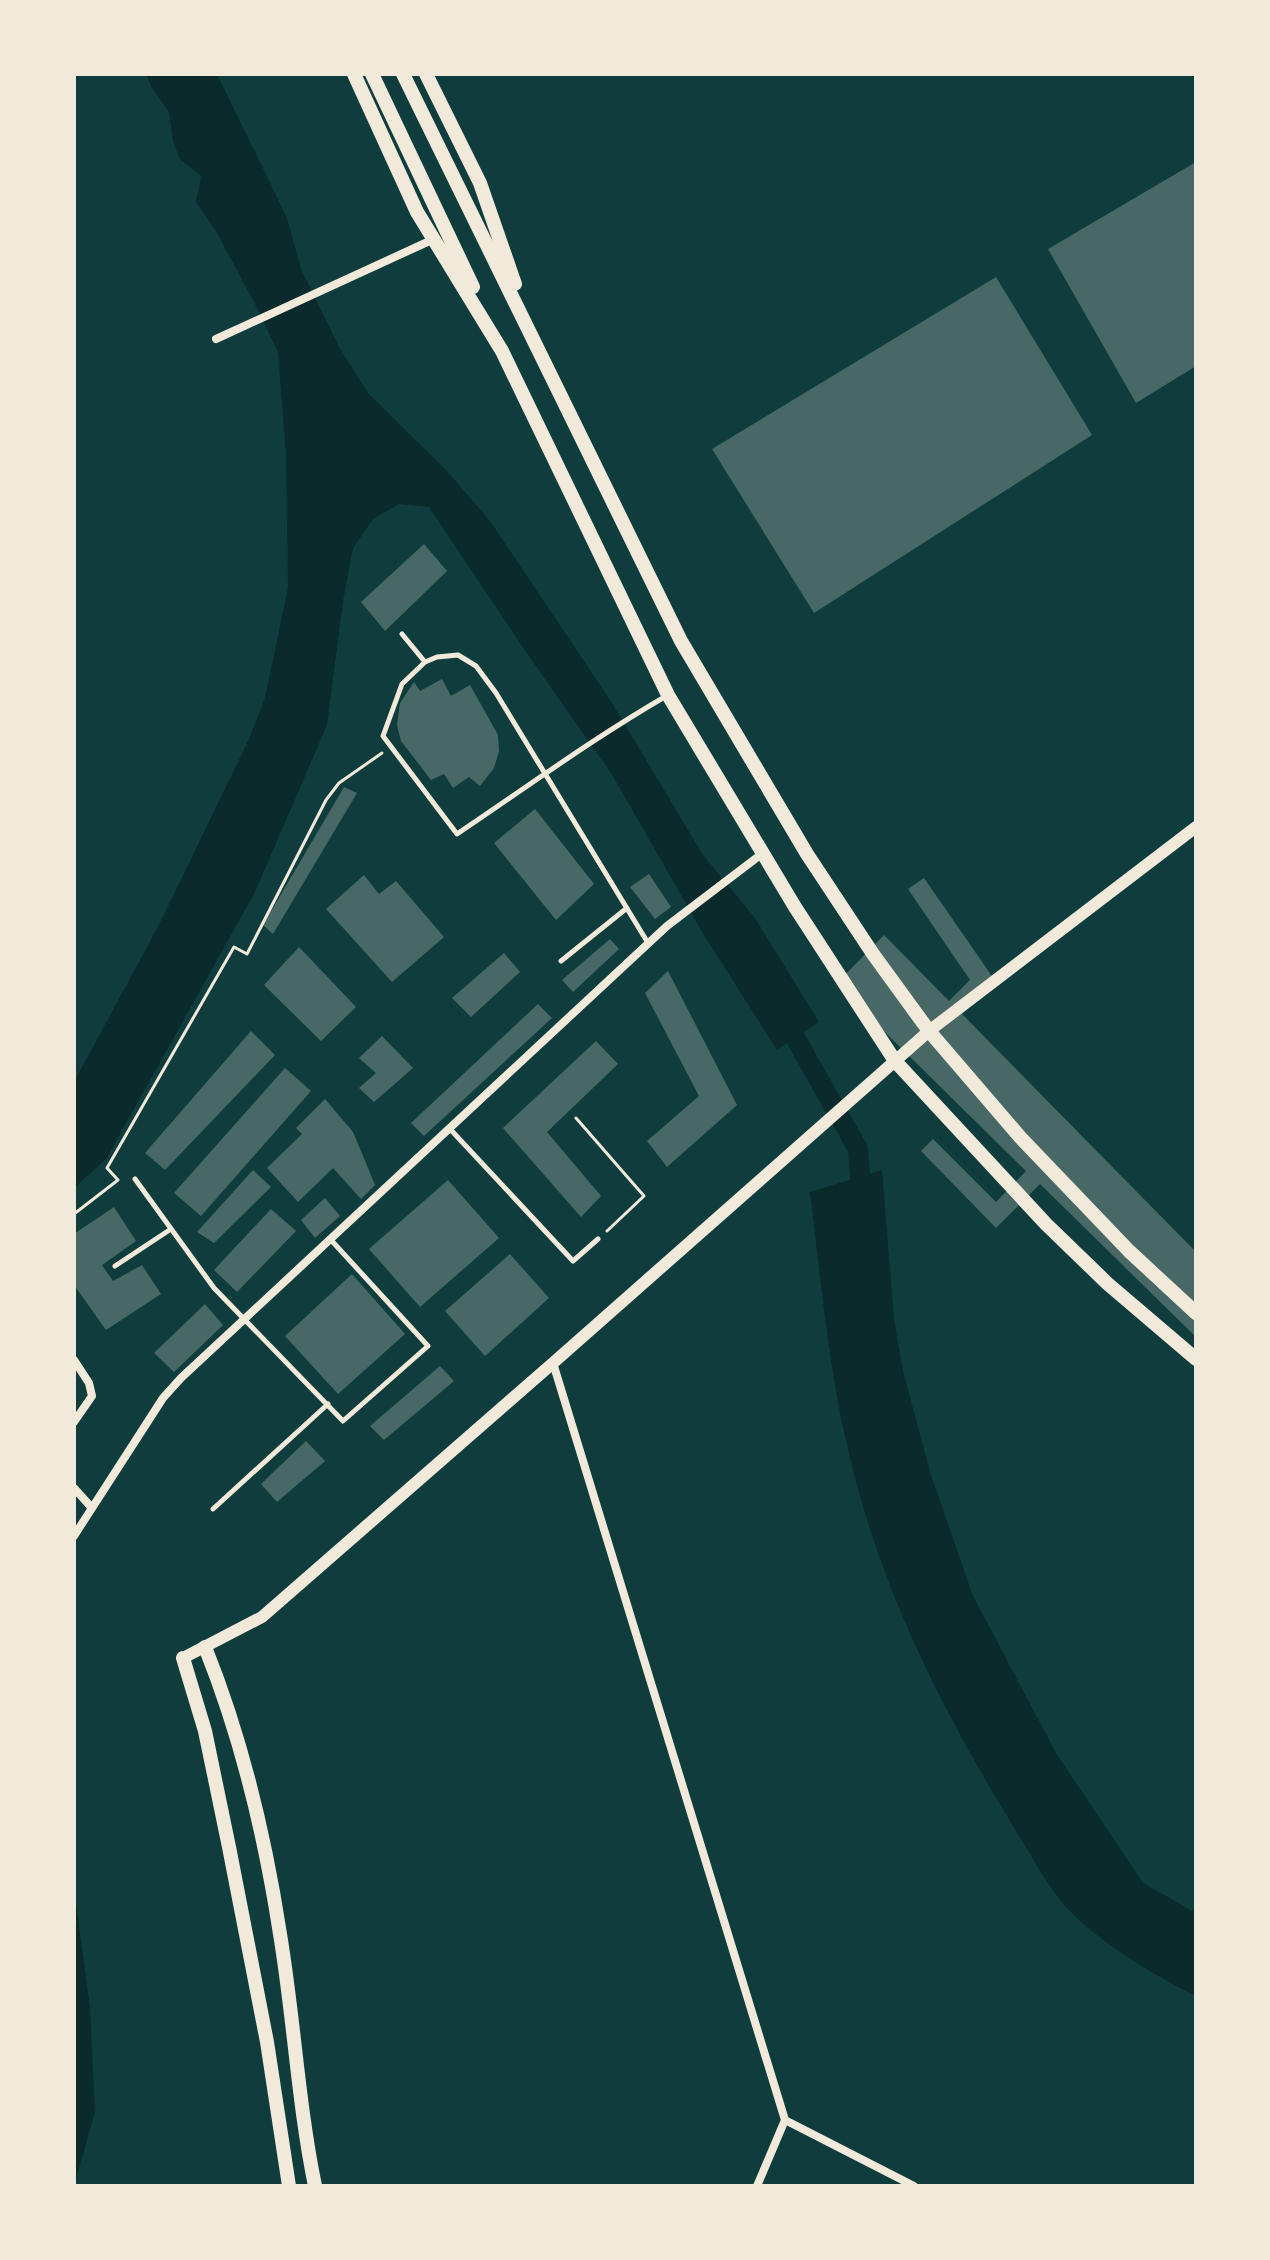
<svg xmlns="http://www.w3.org/2000/svg" width="1270" height="2260" font-family="'Space Grotesk',sans-serif">
<style>
.water{fill:#0a2a2b}
.lines{fill:none;stroke-linecap:round;stroke-linejoin:round}
.canal{stroke:#0a2a2b;stroke-width:20}
.building{fill:#486865}
.path{stroke:#f1e9da;stroke-width:3}
.service{stroke:#f1e9da;stroke-width:5}
.minor{stroke:#f1e9da;stroke-width:8}
.tertiary{stroke:#f1e9da;stroke-width:12}
.secondary{stroke:#f1e9da;stroke-width:14}
.primary{stroke:#f1e9da;stroke-width:14}
</style>
<rect width="100%" height="100%" fill="#0f3d3e"/>
<path class="water" d="M 146,74 L 217,74 L 287,218 L 301,269 L 339,347 L 368,393 L 446,470 L 490,521 L 612,703 L 703,855 L 755,918 L 819,1022 L 777,1050 L 704,935 L 611,773 L 524,649 L 429,507 L 399,504 L 373,519 L 353,548 L 343,601 L 327,725 L 255,892 L 106,1159 L 74,1188 L 74,1082 L 160,923 L 249,739 L 265,698 L 288,588 L 286,455 L 278,352 L 254,302 L 216,231 L 196,202 L 201,176 L 180,159 L 173,141 L 169,112 L 152,88 Z
M 882,1170 L 894,1319 L 902,1367 L 930,1472 L 973,1596 L 1056,1753 L 1143,1883 L 1196,1913 L 1196,1996 C 1160,1979 1108,1947 1079,1920 C 1051,1895 1033,1858 1013,1826 C 943,1711 883,1594 851,1462 C 829,1374 821,1282 810,1192 Z
M 74,1889 L 90,2008 L 95,2112 L 74,2186 Z"/>
<g class="lines">
<path class="canal" d="M 783,1016 L 858,1149 L 862,1204"/>
</g>
<path class="building" d="M 1196,162 L 1196,366 L 1136,403 L 1048,249 Z
M 996,277 L 1092,435 L 814,613 L 712,449 Z
M 424,544 L 447,571 L 385,631 L 361,602 Z
M 442,679 L 451,696 L 470,685 L 498,735 L 499,751 L 494,768 L 480,786 L 469,777 L 453,788 L 444,774 L 431,780 L 401,741 L 397,725 L 400,703 L 414,682 L 420,691 Z
M 344,787 L 357,793 L 273,934 L 263,925 Z
M 535,809 L 594,884 L 556,920 L 494,843 Z
M 649,874 L 671,907 L 655,919 L 630,887 Z
M 364,875 L 379,894 L 396,881 L 444,937 L 392,982 L 326,909 Z
M 924,878 L 996,982 L 962,1014 L 1196,1252 L 1196,1337 L 1040,1184 L 996,1228 L 921,1151 L 933,1139 L 996,1202 L 1026,1171 L 836,984 L 884,935 L 949,1001 L 970,980 L 908,889 Z
M 610,939 L 619,949 L 573,992 L 562,980 Z
M 299,947 L 356,1007 L 321,1041 L 264,985 Z
M 504,953 L 520,972 L 471,1017 L 452,998 Z
M 668,971 L 737,1105 L 667,1167 L 647,1141 L 699,1096 L 645,993 Z
M 538,1004 L 552,1018 L 424,1136 L 411,1123 Z
M 251,1031 L 275,1055 L 165,1170 L 145,1153 Z
M 382,1036 L 413,1068 L 374,1102 L 359,1088 L 376,1073 L 359,1058 Z
M 596,1041 L 618,1064 L 547,1132 L 601,1196 L 581,1217 L 503,1128 Z
M 285,1068 L 311,1091 L 201,1216 L 174,1193 Z
M 325,1099 L 353,1132 L 375,1185 L 361,1199 L 333,1168 L 298,1202 L 267,1168 L 302,1134 L 296,1128 Z
M 253,1170 L 271,1187 L 214,1243 L 197,1232 Z
M 448,1180 L 499,1238 L 420,1307 L 369,1249 Z
M 325,1198 L 340,1216 L 315,1238 L 301,1220 Z
M 114,1207 L 136,1241 L 102,1265 L 113,1281 L 142,1265 L 161,1294 L 106,1330 L 74,1285 L 74,1234 Z
M 271,1209 L 296,1231 L 237,1292 L 214,1270 Z
M 510,1254 L 549,1298 L 485,1356 L 445,1311 Z
M 352,1274 L 405,1334 L 338,1394 L 285,1336 Z
M 205,1304 L 223,1325 L 174,1372 L 154,1353 Z
M 440,1366 L 454,1381 L 384,1440 L 370,1426 Z
M 306,1441 L 325,1461 L 277,1502 L 261,1484 Z"/>
<g class="lines">
<path class="path" d="M 576,1118 L 644,1196 L 607,1231
M 74,1214 L 118,1180 L 107,1168 L 234,947 L 247,954 L 326,800 L 339,783 L 382,753"/>
<path class="service" d="M 402,634 L 425,662
M 648,943 L 496,693 L 476,666 L 458,655 L 437,657 L 425,662 L 402,684 L 383,736 L 457,834 C 527,787 595,737 668,695
M 561,961 L 627,908
M 450,1129 L 573,1261 L 598,1239
M 135,1179 L 214,1288 L 343,1421 L 428,1346 L 331,1240
M 115,1266 L 171,1229
M 213,1509 L 328,1404"/>
<path class="minor" d="M 216,339 L 434,239
M 74,1360 L 89,1383 L 92,1396 L 74,1422
M 553,1363 L 785,2120 L 757,2186
M 74,1488 L 92,1508
M 74,1536 L 163,1398 L 181,1378 L 667,926 L 763,853
M 785,2120 L 914,2186"/>
<path class="tertiary" d="M 183,1658 L 262,1617 L 553,1363 L 929,1031 L 1196,827"/>
<path class="secondary" d="M 205,1647 C 242,1739 265,1836 280,1934 C 294,2018 298,2103 315,2186
M 183,1658 L 205,1731 L 229,1847 L 267,2042 L 289,2186"/>
<path class="primary" d="M 354,74 L 417,212 L 502,351 L 668,695 L 795,907 L 895,1061 L 1046,1224 L 1108,1284 L 1196,1359
M 372,74 L 473,287
M 403,74 L 681,641 L 807,854 L 873,954 L 929,1031 L 1020,1137 L 1129,1251 L 1196,1313
M 426,74 L 480,183 L 515,284"/>
</g>
<rect width="1270" height="2260" fill="none" stroke="#f1e9da" stroke-width="152"/>
</svg>
